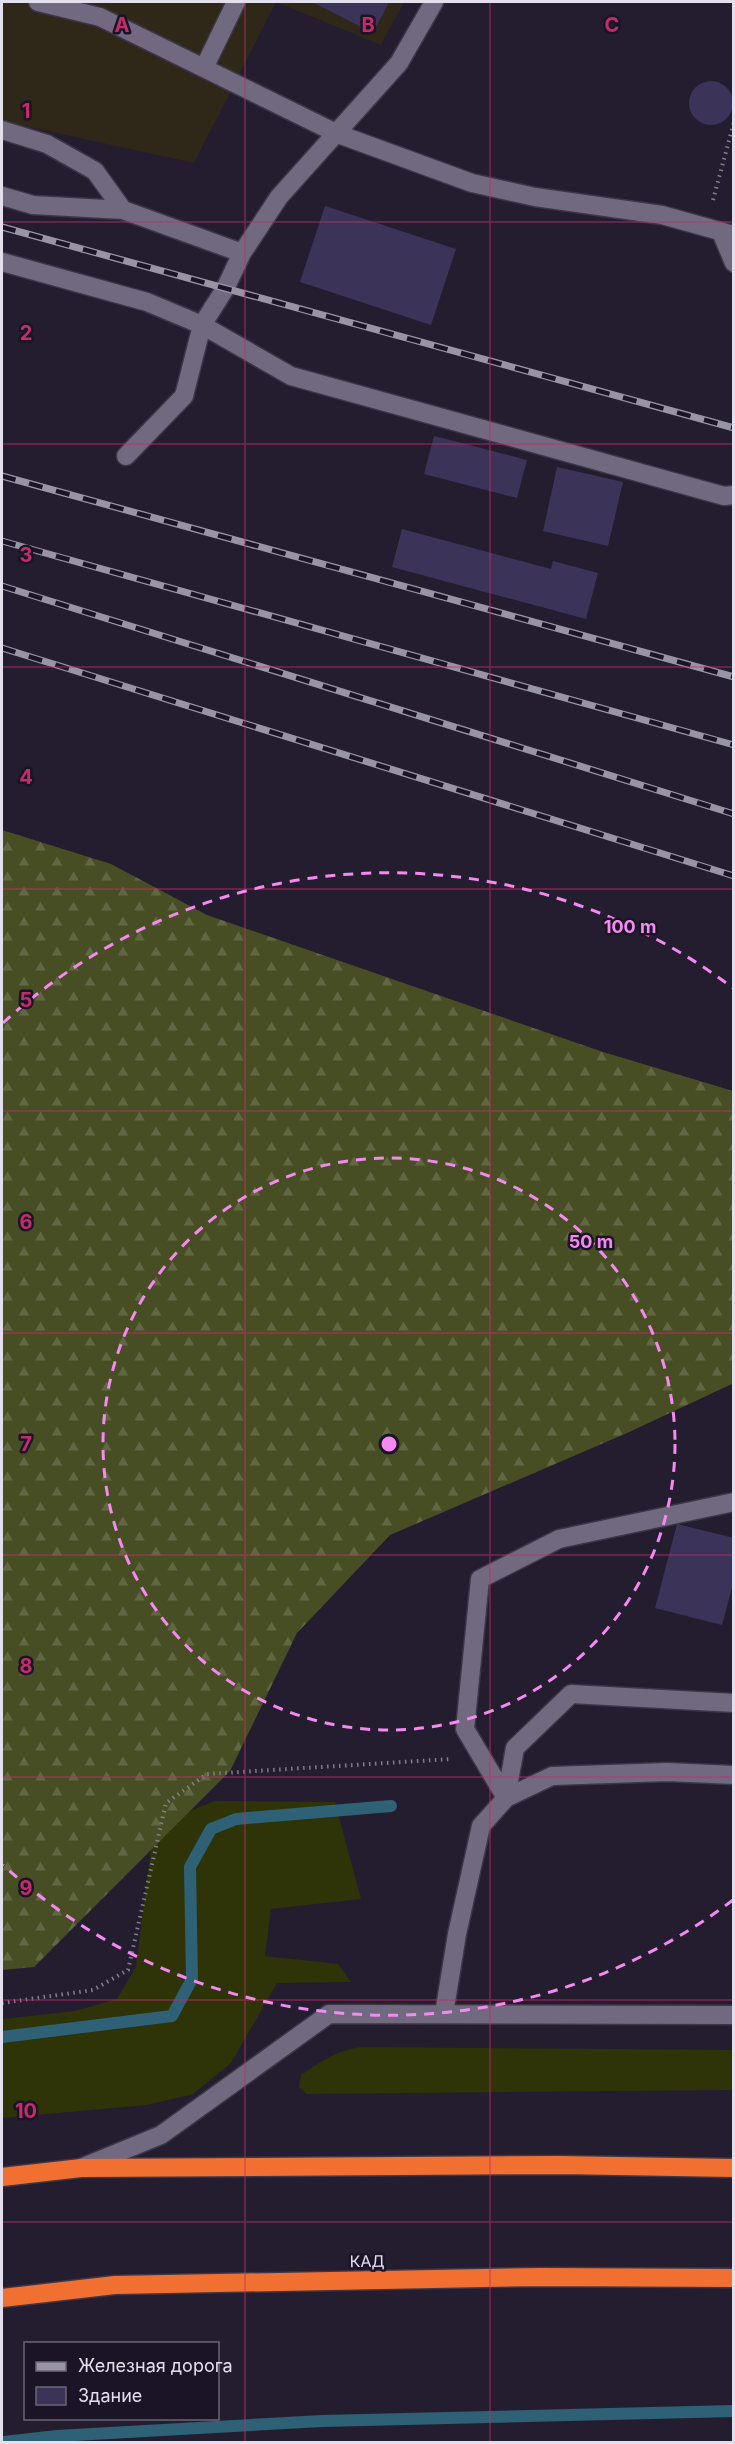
<svg xmlns="http://www.w3.org/2000/svg" width="735" height="2444" font-family="Inter,sans-serif">
<style>
.industrial{fill:#2f2717}
.grass{fill:#2e3308}
.forest{fill:url(#forest-firs)}
.lines{fill:none;stroke-linecap:round;stroke-linejoin:round}
.stream{stroke:#2e6176;stroke-width:12}
.building{fill:#3c3358}
.service-casing{stroke:#3c3747;stroke-width:21}
.motorway-casing{stroke:#3c3747;stroke-width:21}
.path{stroke:#837d8d;stroke-width:4;stroke-dasharray:1.5 4.5;stroke-linecap:butt}
.service{stroke:#716980;stroke-width:18}
.motorway{stroke:#f26f32;stroke-width:18}
.rail-casing{stroke:#9994a3;stroke-width:7}
.rail{stroke:#1b1426;stroke-width:4.5;stroke-dasharray:14;stroke-linecap:butt}
.grid{fill:none;stroke:#c52c6a;stroke-width:1.5;stroke-opacity:0.55}
.ring{fill:none;stroke:#f589ef;stroke-width:3;stroke-dasharray:10 8}
.labels{text-anchor:middle;dominant-baseline:central;stroke-width:5;stroke-linejoin:round;paint-order:stroke}
.street-label{font-size:16px;fill:#e3dfec;stroke:#1b1426}
.grid-label{font-size:20px;text-anchor:middle;font-weight:bold;fill:#c52c6a;stroke:#1b1426;stroke-width:5;stroke-linejoin:round;paint-order:stroke}
.centre{fill:#f589ef;stroke:#1b1426;stroke-width:3}
.ring-label{font-size:18px;text-anchor:middle;font-weight:bold;fill:#f589ef;stroke:#1b1426;stroke-width:5;stroke-linejoin:round;paint-order:stroke}
</style>
<defs>
<pattern id="forest-firs" width="22" height="20" patternUnits="userSpaceOnUse" patternTransform="scale(1.5)"><rect width="22" height="20" fill="#484e23"/><path d="M5 1l3.5 6h-7zM16 11l3.5 6h-7z" fill="#626743"/></pattern>
</defs>
<rect width="100%" height="100%" fill="#241d30"/>
<path class="industrial" d="M 2,2 L 404,2 L 381,45 L 276,2 L 194,163 L 2,121 Z"/>
<path class="grass" d="M 215,1801 L 335,1802 L 361,1899 L 271,1909 L 265,1956 L 338,1964 L 351,1982 L 277,1983 L 231,2063 L 193,2094 L 147,2105 L 2,2118 L 2,2019 L 75,2011 L 117,1999 L 136,1967 L 154,1825 Z
M 362,2047 L 733,2050 L 733,2090 L 307,2094 L 299,2087 L 301,2075 C 320,2062 339,2049 362,2047 Z"/>
<path class="forest" d="M 2,830 L 111,864 L 207,915 L 603,1052 L 733,1091 L 734,1383 L 627,1433 L 390,1535 L 297,1633 L 230,1771 L 34,1967 L 2,1970 Z"/>
<g class="lines">
<path class="stream" d="M 2,2037 L 172,2016 L 192,1979 L 190,1867 L 211,1829 L 236,1819 L 391,1806
M 4,2442 L 57,2436 L 322,2421 L 734,2411"/>
</g>
<path class="building" d="M 312,2 L 389,2 L 373,33 Z
M689 103a22 22 0 1 1 44 0a22 22 0 1 1-44 0Z
M 325,206 L 456,249 L 431,325 L 300,282 Z
M 434,436 L 527,460 L 517,498 L 424,474 Z
M 557,467 L 623,482 L 608,546 L 543,531 Z
M 402,529 L 551,569 L 553,561 L 598,573 L 586,619 L 392,567 Z
M 677,1524 L 734,1538 L 734,1580 L 722,1625 L 655,1608 Z"/>
<g class="lines">
<defs>
<path id="service" d="M 38,2 L 100,17 L 338,134 L 472,183 L 535,197 L 662,215 L 734,235
M 204,68 L 236,2
M 2,130 L 47,144 L 95,171 L 123,210 L 242,253
M 2,196 L 33,205 L 123,210
M 721,232 L 734,263
M 2,262 L 147,302 L 202,325 L 291,376 L 724,496 L 734,495
M 126,456 L 184,396 L 202,325 L 225,289 L 242,253 L 279,197 L 399,63 L 434,2
M 506,1798 L 465,1729 L 480,1579 L 559,1539 L 734,1502
M 506,1798 L 515,1748 L 571,1694 L 734,1703
M 444,2014 L 457,1934 L 481,1826 L 506,1798 L 552,1776 L 667,1772 L 734,1775
M 83,2167 L 161,2135 L 329,2014 L 734,2015"/>
<path id="motorway" d="M 2,2177 L 81,2168 L 559,2165 L 734,2168
M 2,2298 L 115,2285 L 540,2277 L 734,2278"/>
</defs>
<use href="#service" class="service-casing"/>
<use href="#motorway" class="motorway-casing"/>
<path class="path" d="M 713,200 L 734,122
M 2,2003 L 93,1990 L 128,1970 L 166,1803 L 207,1774 L 451,1759"/>
<use href="#service" class="service"/>
<use href="#motorway" class="motorway"/>
<defs>
<path id="rail" d="M 2,227 L 734,428
M 2,476 L 734,677
M 2,541 L 734,745
M 2,586 L 734,814
M 2,648 L 734,876"/>
</defs>
<use href="#rail" class="rail-casing"/>
<use href="#rail" class="rail"/>
</g>
<path class="grid" d="M 245,2 L 245,2442M 490,2 L 490,2442M 2,222 L 734,222M 2,444 L 734,444M 2,667 L 734,667M 2,889 L 734,889M 2,1111 L 734,1111M 2,1333 L 734,1333M 2,1555 L 734,1555M 2,1777 L 734,1777M 2,2000 L 734,2000M 2,2222 L 734,2222"/>
<g class="ring">
<circle cx="389" cy="1444" r="286"/>
<path d="M733 1900A571 571 0 0 1 3 1865M3 1023A571 571 0 0 1 733 988"/>
</g>
<g class="labels">
<g class="street-label">
<text transform="translate(367 2261) rotate(-1)">КАД</text>
</g>
</g>
<g class="grid-label">
<text x="122" y="32">A</text>
<text x="368" y="32">B</text>
<text x="612" y="32">C</text>
<text x="26" y="118">1</text>
<text x="26" y="340">2</text>
<text x="26" y="562">3</text>
<text x="26" y="784">4</text>
<text x="26" y="1007">5</text>
<text x="26" y="1229">6</text>
<text x="26" y="1451">7</text>
<text x="26" y="1673">8</text>
<text x="26" y="1895">9</text>
<text x="26" y="2118">10</text>
</g>
<circle cx="389" cy="1444" r="9" class="centre"/>
<g class="ring-label">
<text x="630" y="933">100 m</text>
<text x="591" y="1248">50 m</text>
</g>
<rect width="735" height="2444" fill="none" stroke="#e3dfec" stroke-width="6"/>
<rect x="24" y="2342" width="195" height="78" fill="#1b1426" stroke="#6b6575" stroke-width="1.5"/>
<rect x="36" y="2362" width="30" height="9" fill="#9994a3" stroke="#6b6575" stroke-width="1.5"/>
<text x="78" y="2372" font-size="18" fill="#e3dfec">Железная дорога</text>
<rect x="36" y="2387" width="30" height="18" fill="#3c3358" stroke="#6b6575" stroke-width="1.5"/>
<text x="78" y="2402" font-size="18" fill="#e3dfec">Здание</text>
</svg>
